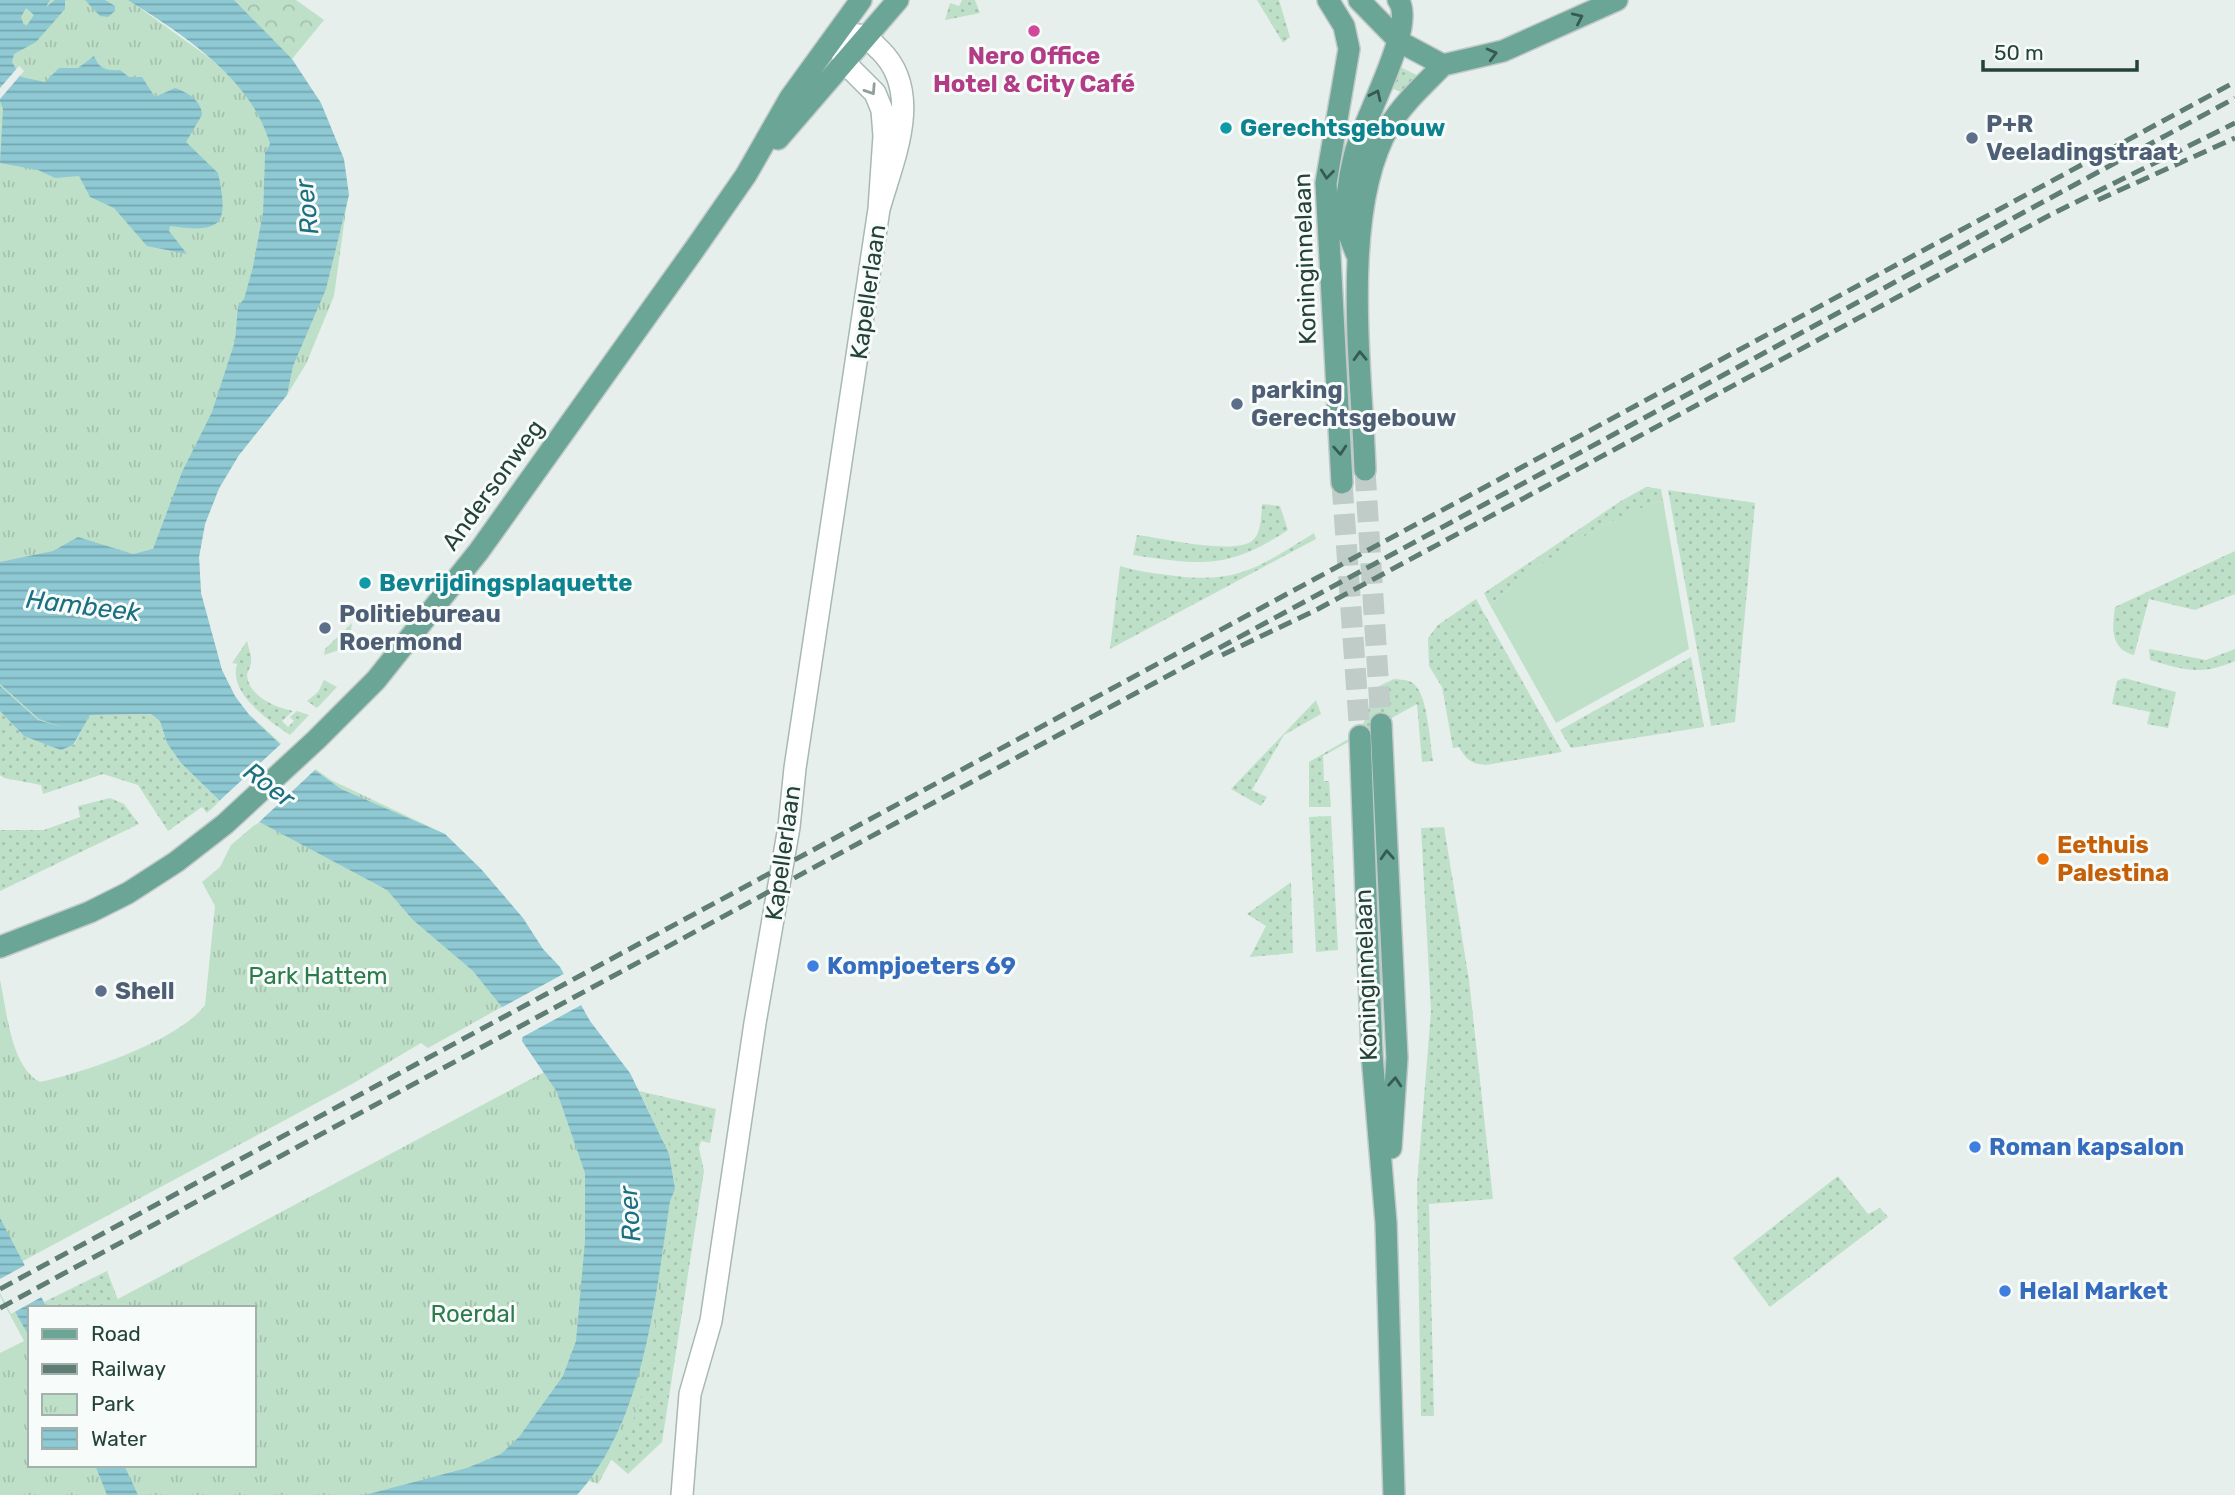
<svg xmlns="http://www.w3.org/2000/svg" width="2235" height="1495" font-family="Rubik,sans-serif">
<style>
.grass{fill:url(#grass-dots)}
.forest{fill:url(#forest-crowns)}
.park{fill:url(#park-tufts);fill-rule:evenodd}
.pitch{fill:#bfe0c8}
.water{fill:url(#water-rules);fill-rule:evenodd}
.pier{fill:#e6efeb}
.lines{fill:none;stroke-linecap:round;stroke-linejoin:round}
.major-tunnel{stroke:#bfccc8;stroke-width:21;stroke-dasharray:21 10;stroke-linecap:butt}
.minor-casing{stroke:#a8b8b2;stroke-width:24}
.major-casing{stroke:#c2cac8;stroke-width:24}
.minor{stroke:#fff;stroke-width:21}
.major{stroke:#6aa596;stroke-width:21}
.rail{stroke:#5f7d75;stroke-width:5;stroke-dasharray:14 7;stroke-linecap:butt}
.oneway{stroke:#365b51}
.oneway2{stroke:#92a09c}
.hotel-dot{fill:#d1479c;stroke:#f7fbf9;stroke-width:2.5}
.culture-dot{fill:#0f9aa8;stroke:#f7fbf9;stroke-width:2.5}
.service-dot{fill:#5c6f8a;stroke:#f7fbf9;stroke-width:2.5}
.food-dot{fill:#e8710a;stroke:#f7fbf9;stroke-width:2.5}
.shop-dot{fill:#3f7fe0;stroke:#f7fbf9;stroke-width:2.5}
.labels{text-anchor:middle;dominant-baseline:central;stroke-width:6;stroke-linejoin:round;paint-order:stroke}
.hotel-label{font-size:24px;font-weight:bold;fill:#b23c85;stroke:#f7fbf9}
.service-label{font-size:24px;font-weight:bold;fill:#4e5e75;stroke:#f7fbf9;text-anchor:start}
.culture-label{font-size:24px;font-weight:bold;fill:#0d838f;stroke:#f7fbf9;text-anchor:start}
.street-label{font-size:24px;fill:#24423a;stroke:#f7fbf9}
.food-label{font-size:24px;font-weight:bold;fill:#c56008;stroke:#f7fbf9;text-anchor:start}
.shop-label{font-size:24px;font-weight:bold;fill:#366cbe;stroke:#f7fbf9;text-anchor:start}
.park-label{font-size:24px;fill:#2d7a4b;stroke:#f7fbf9}
.water-label{font-size:26px;font-style:italic;fill:#1c6f80;stroke:#f7fbf9}
</style>
<defs>
<pattern id="grass-dots" width="8" height="8" patternUnits="userSpaceOnUse" patternTransform="scale(1.75)"><rect width="8" height="8" fill="#bfe0c8"/><path d="M2 2h.1M6 6h.1" fill="none" stroke="#a4c1ad" stroke-width="1.8" stroke-linecap="round"/></pattern>
<pattern id="forest-crowns" width="20" height="18" patternUnits="userSpaceOnUse" patternTransform="scale(1.75)"><rect width="20" height="18" fill="#bfe0c8"/><path d="M2 6a3 3 0 1 1 6 0M12 15a3 3 0 1 1 6 0" fill="none" stroke="#a4c1ad"/></pattern>
<pattern id="park-tufts" width="24" height="20" patternUnits="userSpaceOnUse" patternTransform="scale(1.75)"><rect width="24" height="20" fill="#bfe0c8"/><path d="M3 7l-1-3M5 7V3M7 7l1-3M15 17l-1-3M17 17v-4M19 17l1-3" fill="none" stroke="#a4c1ad"/></pattern>
<pattern id="water-rules" width="6" height="5" patternUnits="userSpaceOnUse" patternTransform="scale(1.75)"><rect width="6" height="5" fill="#8ec9d4"/><path d="M0 2.5h6" fill="none" stroke="#74a5ad"/></pattern>
</defs>
<rect width="100%" height="100%" fill="#e6efeb"/>
<path class="grass" d="M 962,0 L 975,0 L 980,13 L 945,20 L 950,3 L 959,6 Z
M 1257,0 L 1279,0 L 1290,37 L 1283,43 Z
M 1400,67 L 1419,76 L 1403,93 L 1389,87 Z
M 1646,487 L 1661,489 L 1663,500 C 1601,521 1539,562 1490,605 L 1484,593 L 1621,501 Z
M 1668,490 L 1755,503 L 1735,722 L 1711,726 Z
M 1262,504 L 1280,506 L 1288,530 C 1227,570 1201,565 1133,555 L 1137,535 C 1162,538 1232,555 1252,541 C 1262,533 1261,515 1262,504 Z
M 1314,533 L 1316,539 L 1110,649 L 1120,566 C 1136,571 1152,573 1168,575 C 1238,585 1257,568 1314,533 Z
M 2235,551 L 2235,594 L 2195,610 L 2149,599 L 2134,655 C 2110,649 2112,628 2115,607 Z
M 1476,599 L 1556,741 L 1562,752 L 1486,765 C 1472,764 1466,760 1459,747 L 1453,748 L 1442,687 L 1429,666 L 1428,638 L 1438,625 Z
M 352,623 L 350,638 L 357,640 L 357,644 L 324,655 L 325,649 Z
M 247,641 C 251,657 254,660 247,674 C 248,696 274,707 293,711 L 282,721 L 288,727 L 294,721 L 290,717 L 297,711 L 309,715 L 290,735 C 270,721 228,694 237,664 L 232,663 Z
M 2149,649 L 2206,660 L 2235,649 L 2235,661 C 2200,676 2185,670 2150,660 Z
M 1691,657 L 1704,727 L 1571,748 L 1560,730 Z
M 2124,678 L 2176,692 L 2168,728 L 2147,724 L 2150,712 L 2112,704 L 2117,681 Z
M 1394,679 C 1401,680 1410,679 1415,685 C 1428,698 1430,743 1433,761 L 1422,762 L 1417,704 L 1323,756 L 1324,781 L 1329,781 L 1331,807 L 1309,807 L 1309,762 L 1350,738 L 1364,722 L 1375,688 Z
M 324,680 L 337,687 L 317,708 L 307,701 L 318,692 Z
M 1316,700 L 1321,714 L 1284,735 L 1252,790 L 1267,797 L 1261,806 L 1231,789 Z
M 0,711 L 24,736 L 74,745 L 89,715 L 151,714 L 160,721 L 167,743 L 181,763 L 220,801 L 207,813 L 202,807 L 168,831 L 138,785 L 103,774 L 43,794 L 41,785 L 4,778 L 0,775 Z
M 110,798 L 124,804 L 139,824 L 0,891 L 0,830 L 44,830 L 80,817 L 78,806 Z
M 1331,816 L 1338,950 L 1316,952 L 1309,817 Z
M 1444,827 L 1469,980 L 1493,1199 L 1429,1204 L 1434,1416 L 1421,1416 L 1417,1185 L 1431,1011 L 1421,828 Z
M 1291,882 L 1293,953 L 1250,957 L 1266,926 L 1247,914 Z
M 639,1091 L 716,1109 L 710,1143 L 701,1141 L 699,1148 L 704,1171 L 662,1442 L 628,1474 L 606,1455 L 656,1124 Z
M 1838,1176 L 1868,1214 L 1880,1208 L 1888,1217 L 1770,1307 L 1733,1258 Z
M 107,1271 L 121,1308 L 47,1308 L 44,1302 Z"/>
<path class="forest" d="M 234,0 L 296,0 L 324,20 L 292,59 Z"/>
<path class="park" d="M 0,0 L 234,0 L 255,18 L 292,59 L 348,195 L 334,296 L 306,364 L 287,395 L 239,455 L 219,489 L 205,524 L 199,557 L 201,594 L 222,671 L 235,697 L 250,715 L 286,748 L 331,780 L 445,834 L 630,1074 L 650,1113 L 655,1112 L 667,1135 L 678,1189 L 646,1383 L 635,1416 L 598,1484 L 589,1481 L 577,1495 L 0,1495 L 0,1353 L 24,1341 L 0,1296 L 0,980 C 7,1010 10,1066 40,1082 C 83,1073 180,1040 205,1005 L 215,906 L 202,882 L 220,867 L 231,845 L 258,822 C 225,804 194,781 171,750 C 164,739 164,718 150,714 C 133,709 107,715 90,715 L 73,745 L 61,750 L 24,736 L 0,711 ZM 133,3 L 176,25 L 222,67 ZM 268,135 L 272,142 L 264,218 L 259,235 L 263,212 L 265,152 L 270,144 ZM 500,1008 L 550,1069 L 101,1308 L 254,1308 L 254,1465 L 30,1465 L 30,1308 L 23,1261 L 352,1084 L 421,1043 L 428,1048 Z"/>
<path class="pitch" d="M 1663,500 L 1689,649 L 1556,723 L 1490,605 C 1539,562 1601,520 1663,500 Z"/>
<path class="water" d="M 0,0 L 50,0 L 46,7 L 55,0 L 65,0 L 65,9 L 36,42 L 14,54 L 12,62 L 21,77 L 45,82 L 59,68 L 78,68 L 94,56 C 99,69 107,71 120,70 L 129,77 L 142,77 L 155,97 L 175,88 C 187,92 202,101 202,115 L 186,142 L 218,173 C 229,224 223,234 170,226 L 169,231 L 187,254 L 147,246 L 114,208 L 90,197 L 79,176 L 55,178 L 38,170 L 0,163 L 3,109 L 0,101 ZM 26,8 L 34,15 L 25,28 L 21,17 Z
M 85,0 L 105,0 L 115,6 L 115,11 L 108,17 L 100,16 Z
M 128,0 L 234,0 L 292,59 L 321,103 L 344,159 L 349,195 L 326,289 L 293,366 L 287,395 L 239,455 L 219,488 L 205,524 L 199,557 L 201,593 L 222,670 L 235,696 L 249,715 L 285,749 L 341,789 L 445,834 L 481,869 L 523,918 L 543,949 L 560,967 L 590,1021 L 630,1073 L 669,1154 L 675,1189 L 670,1201 C 655,1298 645,1420 577,1495 L 365,1495 L 467,1468 L 501,1454 L 519,1437 L 563,1376 L 576,1341 L 585,1241 L 585,1173 L 557,1092 L 522,1041 L 523,1033 L 473,971 L 413,920 L 387,890 L 220,801 L 181,763 L 167,743 L 160,721 L 151,714 L 90,715 L 73,745 L 61,750 L 24,736 L 0,711 L 0,686 L 38,720 L 62,727 L 39,719 L 0,684 L 0,562 L 53,551 L 78,537 L 133,554 L 153,549 L 182,472 L 212,412 L 235,341 L 238,306 L 244,299 L 253,267 L 263,212 L 265,152 L 270,144 C 251,77 183,35 128,0 Z
M 0,1218 L 47,1308 L 30,1308 L 30,1338 L 0,1285 Z
M 95,1465 L 124,1465 L 138,1495 L 107,1495 Z"/>
<path class="pier" d="M 19,66 L 24,71 L 0,99 L 0,88 Z
M 283,742 L 317,768 L 256,825 L 217,803 Z
M 567,972 L 585,1003 L 519,1039 L 519,1034 L 497,1010 Z
M 29,1263 L 45,1295 L 11,1314 L 0,1293 L 0,1279 Z"/>
<g class="lines">
<path class="major-tunnel" d="M 1365,470 L 1381,724
M 1342,483 L 1360,736"/>
<defs>
<path id="minor" d="M 682,1495 L 690,1394 L 711,1321 L 755,1023 L 789,827 L 795,768 L 879,209 L 884,136 L 882,110 L 875,93 L 844,62 L 837,34 C 845,35 856,34 864,36 C 870,38 875,46 880,50 C 924,93 893,159 879,209"/>
<path id="major" d="M 1328,0 L 1344,26 L 1349,49 L 1326,183 L 1342,483
M 1359,0 L 1400,42 L 1443,65 L 1503,51 L 1617,0
M 778,139 L 898,0
M 1356,253 C 1353,245 1349,236 1347,228 C 1344,208 1349,177 1354,157 C 1361,123 1418,24 1398,0
M 1365,470 C 1362,372 1339,210 1390,125 C 1404,102 1425,84 1443,65
M 1381,724 L 1397,1058 L 1391,1148
M 1360,736 L 1372,1055 L 1386,1223 L 1394,1495
M 0,947 L 90,912 L 128,893 L 176,862 L 225,824 L 316,740 L 376,680 L 479,551 L 696,247 L 746,175 L 790,98 L 861,0"/>
</defs>
<use href="#minor" class="minor-casing"/>
<use href="#major" class="major-casing"/>
<use href="#minor" class="minor"/>
<use href="#major" class="major"/>
<path class="rail" d="M 2098,200 L 2235,138
M 1222,655 L 1318,609 L 2050,215 L 2235,123
M 0,1289 L 2235,82
M 0,1308 L 2235,98"/>
</g>
<defs><path id="oneway-chevron" d="M-2-3.5L2.5 0L-2 3.5" fill="none" stroke-width="1.6" stroke-linecap="round" stroke-linejoin="round" transform="scale(1.75)"/></defs>
<g class="oneway">
<use href="#oneway-chevron" transform="translate(1578 18) rotate(-25)"/>
<use href="#oneway-chevron" transform="translate(1492 54) rotate(-15)"/>
<use href="#oneway-chevron" transform="translate(1376 95) rotate(-65)"/>
<use href="#oneway-chevron" transform="translate(1327 174) rotate(96)"/>
<use href="#oneway-chevron" transform="translate(1360 356) rotate(-92)"/>
<use href="#oneway-chevron" transform="translate(1340 450) rotate(86)"/>
<use href="#oneway-chevron" transform="translate(1387 855) rotate(-93)"/>
<use href="#oneway-chevron" transform="translate(1395 1082) rotate(-86)"/>
</g>
<use class="oneway2" href="#oneway-chevron" transform="translate(871 90) rotate(57)"/>
<circle class="hotel-dot" cx="1034" cy="31" r="7"/>
<g class="culture-dot">
<circle cx="1226" cy="128" r="7"/>
<circle cx="365" cy="583" r="7"/>
</g>
<g class="service-dot">
<circle cx="1972" cy="138" r="7"/>
<circle cx="1237" cy="404" r="7"/>
<circle cx="325" cy="628" r="7"/>
<circle cx="101" cy="991" r="7"/>
</g>
<circle class="food-dot" cx="2043" cy="859" r="7"/>
<g class="shop-dot">
<circle cx="813" cy="966" r="7"/>
<circle cx="1975" cy="1147" r="7"/>
<circle cx="2005" cy="1291" r="7"/>
</g>
<g class="labels">
<g class="hotel-label">
<text x="1034" y="56">Nero Office<tspan x="1034" dy="28">Hotel &amp; City Café</tspan></text>
</g>
<g class="service-label">
<text x="1986" y="124">P+R<tspan x="1986" dy="28">Veeladingstraat</tspan></text>
<text x="1251" y="390">parking<tspan x="1251" dy="28">Gerechtsgebouw</tspan></text>
<text x="339" y="614">Politiebureau<tspan x="339" dy="28">Roermond</tspan></text>
<text x="115" y="991">Shell</text>
</g>
<g class="culture-label">
<text x="1240" y="128">Gerechtsgebouw</text>
<text x="379" y="583">Bevrijdingsplaquette</text>
</g>
<g class="street-label">
<text transform="translate(1305 259) rotate(-92)">Koninginnelaan</text>
<text transform="translate(868 292) rotate(-82)">Kapellerlaan</text>
<text transform="translate(493 485) rotate(-54)">Andersonweg</text>
<text transform="translate(783 853) rotate(-82)">Kapellerlaan</text>
<text transform="translate(1366 975) rotate(-92)">Koninginnelaan</text>
</g>
<g class="food-label">
<text x="2057" y="845">Eethuis<tspan x="2057" dy="28">Palestina</tspan></text>
</g>
<g class="shop-label">
<text x="827" y="966">Kompjoeters 69</text>
<text x="1989" y="1147">Roman kapsalon</text>
<text x="2019" y="1291">Helal Market</text>
</g>
<g class="park-label">
<text x="318" y="976">Park Hattem</text>
<text x="473" y="1314">Roerdal</text>
</g>
<g class="water-label">
<text transform="translate(307 207) rotate(-96)">Roer</text>
<text transform="translate(83 606) rotate(7)">Hambeek</text>
<text transform="translate(269 785) rotate(37)">Roer</text>
<text transform="translate(630 1214) rotate(-94)">Roer</text>
</g>
</g>
<rect x="28" y="1306" width="228" height="161" fill="#f7fbf9" stroke="#a3b1ad" stroke-width="2"/>
<rect x="42" y="1329" width="35" height="10" fill="#6aa596" stroke="#a3b1ad" stroke-width="2"/>
<text x="91" y="1341" font-size="21" fill="#24423a">Road</text>
<rect x="42" y="1364" width="35" height="10" fill="#5f7d75" stroke="#a3b1ad" stroke-width="2"/>
<text x="91" y="1376" font-size="21" fill="#24423a">Railway</text>
<rect x="42" y="1394" width="35" height="21" fill="url(#park-tufts)" stroke="#a3b1ad" stroke-width="2"/>
<text x="91" y="1411" font-size="21" fill="#24423a">Park</text>
<rect x="42" y="1428" width="35" height="21" fill="url(#water-rules)" stroke="#a3b1ad" stroke-width="2"/>
<text x="91" y="1446" font-size="21" fill="#24423a">Water</text>
<path d="M1983 60v10h154v-10" fill="none" stroke="#24423a" stroke-width="3.5"/>
<text x="1994" y="60" font-size="21" fill="#24423a" stroke="#f7fbf9" stroke-width="5" paint-order="stroke">50 m</text>
</svg>
